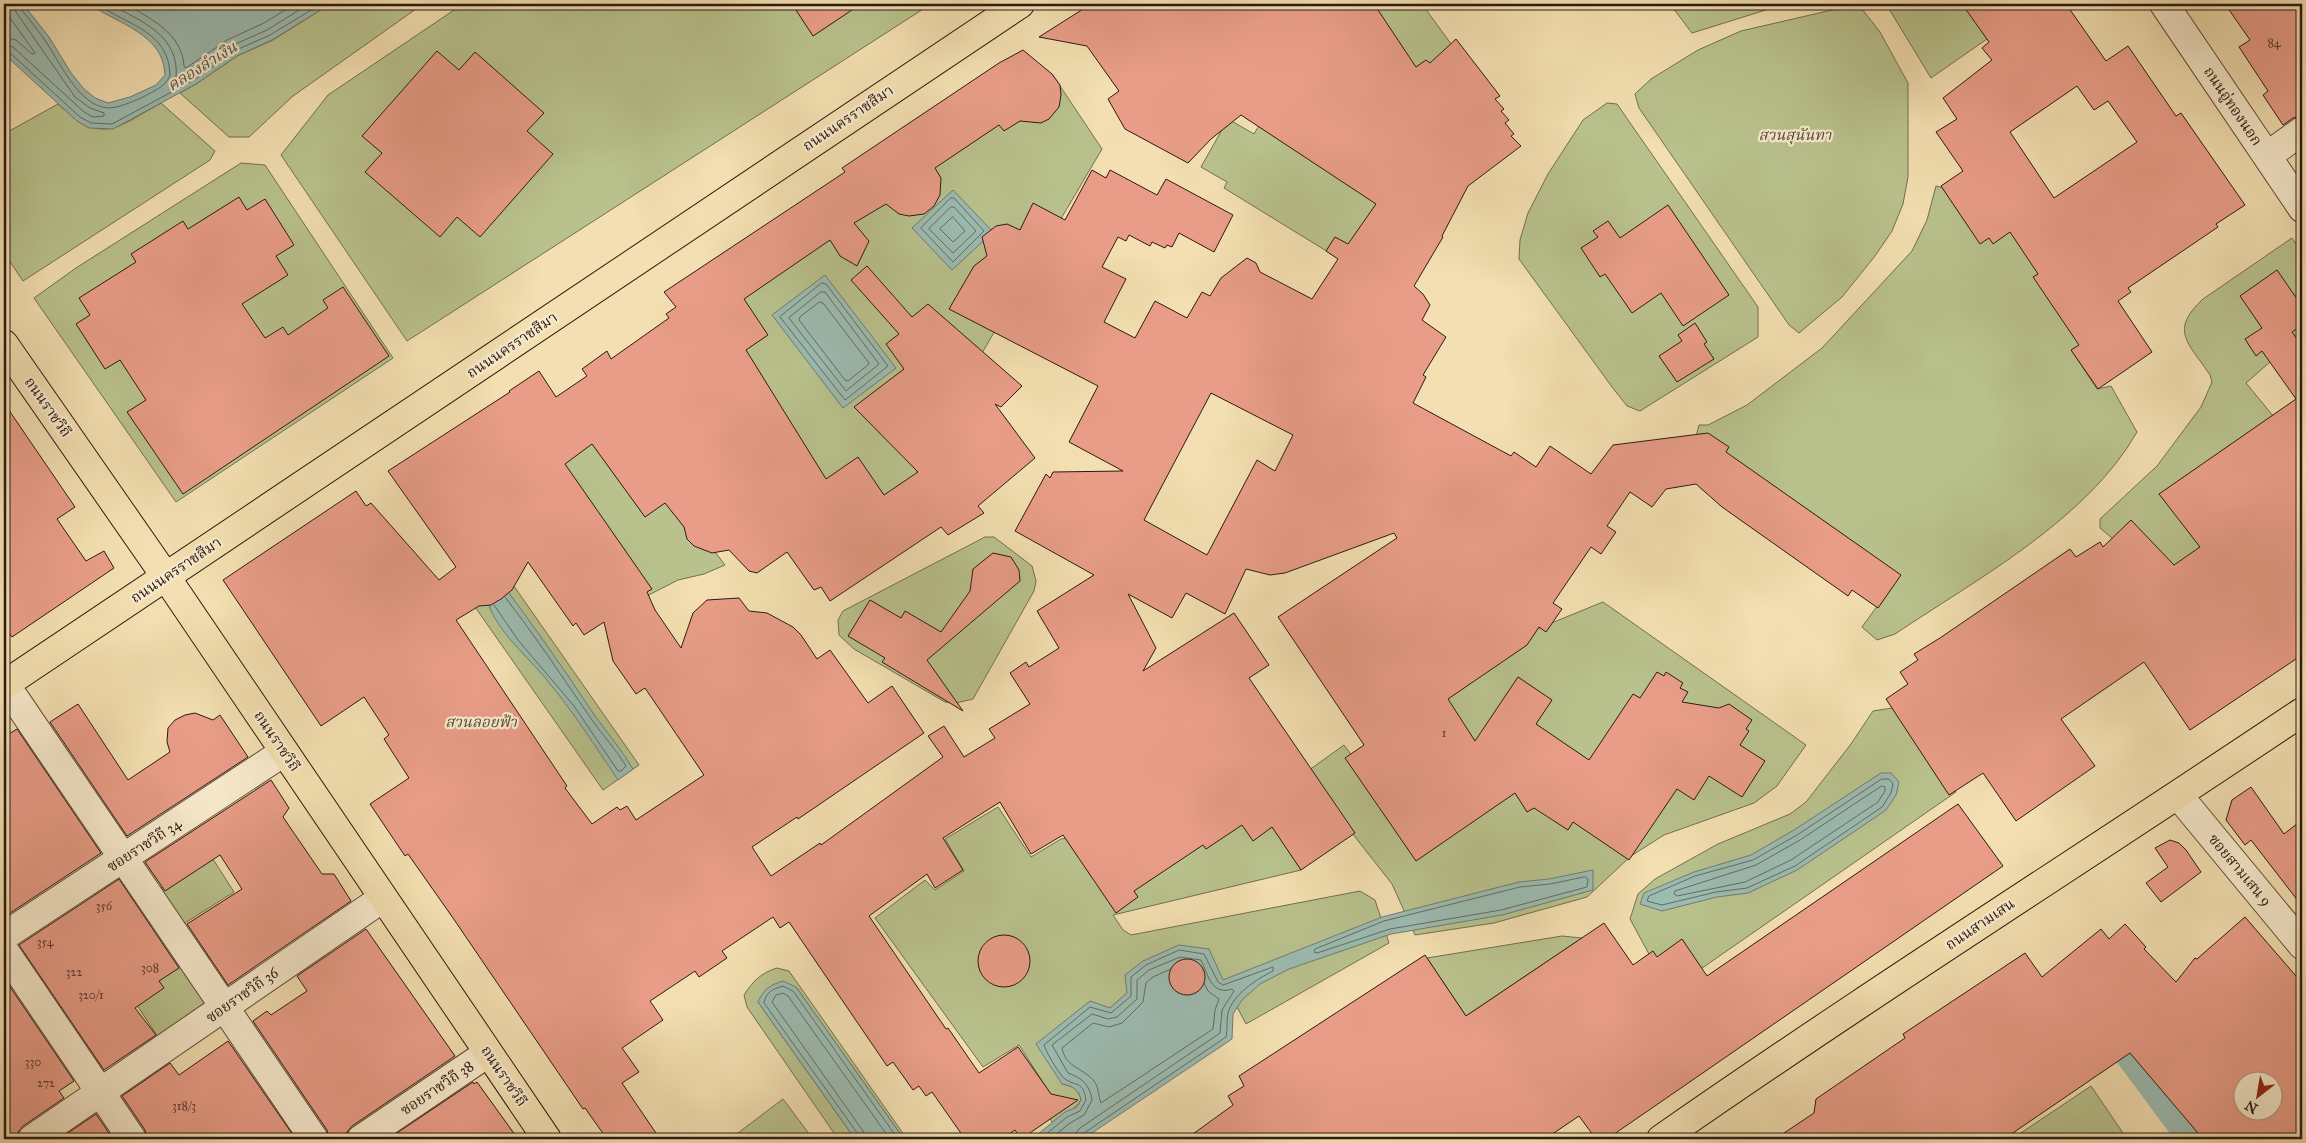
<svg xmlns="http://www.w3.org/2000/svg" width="2306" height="1143" font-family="'IM FELL Great Primer','Noto Serif Thai',serif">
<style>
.green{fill:#b9c28d;stroke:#726e50}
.water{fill:#9cbcb2;stroke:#6f7b72}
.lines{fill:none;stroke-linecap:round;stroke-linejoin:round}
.shore{stroke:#646b62;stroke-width:1}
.canal{stroke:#9cbcb2;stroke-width:24}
.building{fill:#e99d88;stroke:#2b1a13;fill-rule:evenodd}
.minor-casing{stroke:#5d4b3a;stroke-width:30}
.major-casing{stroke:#2b1a13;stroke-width:30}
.minor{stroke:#f7eacc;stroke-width:28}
.major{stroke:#f3dfb1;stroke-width:28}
.labels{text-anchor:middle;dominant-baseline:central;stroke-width:4.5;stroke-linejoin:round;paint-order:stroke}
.number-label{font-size:12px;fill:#5a3b30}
.street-label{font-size:15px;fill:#2b1a13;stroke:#f7eacc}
.park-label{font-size:15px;font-style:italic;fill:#564c38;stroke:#f7eacc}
.water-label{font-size:16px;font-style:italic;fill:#53534b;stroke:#f7eacc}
</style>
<rect width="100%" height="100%" fill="#f3dfb1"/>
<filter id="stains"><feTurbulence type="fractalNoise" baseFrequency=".004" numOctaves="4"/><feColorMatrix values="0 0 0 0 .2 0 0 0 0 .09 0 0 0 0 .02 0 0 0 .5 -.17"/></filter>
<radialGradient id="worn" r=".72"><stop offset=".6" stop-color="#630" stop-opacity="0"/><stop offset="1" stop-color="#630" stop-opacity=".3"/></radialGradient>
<path class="green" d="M 330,4 L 423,4 L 293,96 L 249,137 L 229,137 L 180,93 L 196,84 L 237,56 L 273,40 Z
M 463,4 L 931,4 L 407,341 L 281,155 L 328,95 Z
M 1377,4 L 1422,4 L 1454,48 L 1419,73 L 1372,7 Z
M 1670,4 L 1785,4 L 1692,33 Z
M 1858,4 L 1880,32 L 1908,83 L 1908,177 L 1903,204 L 1892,231 L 1875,256 L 1842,297 L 1799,333 L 1789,325 L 1639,108 L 1635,94 L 1651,79 L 1698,50 L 1741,31 Z
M 1886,4 L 1976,4 L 1997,32 L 1931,78 Z
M 1052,74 L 1102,149 L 982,353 L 897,420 L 920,480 L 847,527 L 714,306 Z
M 161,103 L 215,151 L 210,160 L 23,281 L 4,253 L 4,134 L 58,104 C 104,145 114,129 161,103 Z
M 1607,103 L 1617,104 L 1758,307 L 1758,337 L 1640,411 L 1627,406 L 1612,387 L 1519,259 L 1520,240 L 1528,213 L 1548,174 L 1583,120 Z
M 1228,119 L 1254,134 L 1260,124 L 1383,204 L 1346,263 L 1224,188 L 1227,182 L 1201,167 Z
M 241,163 L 265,165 L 393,358 L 176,502 L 34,298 L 76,268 Z
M 1936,186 L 1993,202 L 2088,336 L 2072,351 L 2097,389 L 2111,386 L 2137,432 C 2087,520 1977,579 1895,634 L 1877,640 L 1862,627 L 1894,583 L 1695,440 L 1699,425 L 1708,425 L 1747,405 L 1822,348 L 1912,251 L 1927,220 Z
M 2292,238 L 2302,253 L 2302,346 L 2299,342 L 2270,362 L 2246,383 L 2274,417 L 2200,547 L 2160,578 L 2100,528 L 2100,519 L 2157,466 L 2201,407 L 2212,382 L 2210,375 C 2188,342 2169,331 2203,299 Z
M 675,368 L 635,447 L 725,565 L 704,574 L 678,580 L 641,599 L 550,457 Z
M 985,537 L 994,537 L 1032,566 L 1036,581 L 1034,591 L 973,699 L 956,703 L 945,702 L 854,649 L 839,635 L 838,620 L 843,611 Z
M 509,579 L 639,765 L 603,790 L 473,604 Z
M 1603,602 L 1806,745 L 1777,786 L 1754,803 L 1664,835 L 1631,856 L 1587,897 L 1494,923 L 1415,935 L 1392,884 L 1305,773 L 1344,745 L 1422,851 L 1438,700 L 1522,635 Z
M 1892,708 L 1956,792 L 1669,991 L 1630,919 L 1638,894 L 1655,879 L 1718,844 L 1790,814 L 1806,802 L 1851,744 L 1873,711 Z
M 1263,801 L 1301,870 L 1113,915 L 1123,930 L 1131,935 L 1360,891 L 1375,900 L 1389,943 L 1246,1024 L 1223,980 L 1127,993 L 1110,1008 L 1062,1084 C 1072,1086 1079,1089 1081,1100 C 1074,1111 1063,1115 1053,1123 L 1042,1109 L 1053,1098 L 1019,1045 L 983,1067 L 875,918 L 925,880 L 935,890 L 964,871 L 945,839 L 998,807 L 1031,857 L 1061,839 Z
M 211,856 L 234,892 L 177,928 L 154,892 Z
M 1562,936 L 1582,938 L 1466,1016 L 1427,958 Z
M 182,959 L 211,1003 L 158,1037 L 129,993 Z
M 777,968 L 789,971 L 907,1139 L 904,1139 L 796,987 L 758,1002 L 855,1139 L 838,1139 L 747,1007 L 744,995 C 753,981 761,973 777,968 Z
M 2091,1086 L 2127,1139 L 2012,1139 Z
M 783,1099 L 813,1139 L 730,1139 Z"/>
<path class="water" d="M 4,4 L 23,4 L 49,37 L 71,73 L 84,89 L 95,98 L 108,103 L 130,97 L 156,85 L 165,75 C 164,34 118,24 89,4 L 330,4 L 272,40 L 237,56 L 196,84 L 113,129 L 89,128 L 77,121 L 4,54 Z
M 953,190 L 993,232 L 952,270 L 912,228 Z
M 825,275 L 896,368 L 843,408 L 772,315 Z
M 502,584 C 535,627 565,671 595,716 C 608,734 622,750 633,769 L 618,780 C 595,746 573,711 546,679 C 528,657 497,631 488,603 Z
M 1881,773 L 1891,773 L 1899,782 L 1896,795 L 1886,810 L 1797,870 L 1748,893 L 1717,897 L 1662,911 L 1640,904 L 1644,893 L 1694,872 L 1751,855 L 1794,830 Z
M 1593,870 L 1593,890 L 1502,915 L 1391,934 L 1289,969 L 1260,984 L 1242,1000 L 1233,1014 L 1232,1039 L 1083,1139 L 1032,1139 L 1065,1112 L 1077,1107 L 1081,1100 C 1079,1089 1072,1086 1062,1084 L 1036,1044 L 1090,1001 L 1110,1008 L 1127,993 L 1125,975 L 1143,961 L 1179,945 L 1209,949 L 1223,980 L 1382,917 L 1519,882 L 1549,879 Z
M 783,981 L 796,987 L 904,1139 L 855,1139 L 758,1002 C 764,989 770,985 783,981 Z"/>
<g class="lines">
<path class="shore" d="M 20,4 L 21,9 C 29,19 37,29 44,39 C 59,60 78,106 108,108 C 118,108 132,102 141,98 C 152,92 166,87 170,75 C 169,31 127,25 97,4
M 109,4 C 141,21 180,35 176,78 L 179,81 L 231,46 L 267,30 L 309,4
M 125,4 C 150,18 182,33 184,66 L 186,68 L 227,40 L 264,23 L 295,4
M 4,37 L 16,40 L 32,54 L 35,53 L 8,15 L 6,4
M 4,44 L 13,47 L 84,112 L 93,117 L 104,116 L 104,113 L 90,108 L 75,97 L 16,12 L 13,4
M 4,51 L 9,52 L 80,117 L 91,123 L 112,124 L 194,80 L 234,51 L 270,35 L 321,4
M 951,198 L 954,198 L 984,231 L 953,262 L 921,228 Z
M 951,207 L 954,207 L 976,231 L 953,253 L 929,229 Z
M 953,217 L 965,231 L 953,242 L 940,229 Z
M 822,283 L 826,284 L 888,366 L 845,400 L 780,317 Z
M 821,292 L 825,292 L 879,364 L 846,391 L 789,318 Z
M 820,302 L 823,303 L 869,363 L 868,365 L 848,381 L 845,380 L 799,320 L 800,317 Z
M 494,605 L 518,640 L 574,706 L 618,771 L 621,771 L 626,766 C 616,749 603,736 592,720 C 563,678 536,637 505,597
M 1882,779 L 1889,779 L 1893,784 L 1891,793 L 1882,807 L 1795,866 L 1747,888 L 1716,892 L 1662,905 L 1647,901 L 1649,896 L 1695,876 L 1753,860 L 1797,835 Z
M 1882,786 L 1885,787 L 1885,791 L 1878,802 L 1791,860 L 1745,882 L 1677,896 L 1674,894 L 1675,891 L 1756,865 L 1800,840 Z
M 1585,877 L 1588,879 L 1587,887 L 1501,910 L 1390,929 L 1317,953 L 1314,952 L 1315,949 L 1384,921 L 1520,887 L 1550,884 Z
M 1181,965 L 1196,967 L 1208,991 L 1219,999 L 1215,1010 L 1213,1029 L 1101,1103 C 1098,1096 1099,1087 1094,1081 C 1082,1067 1066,1068 1062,1048 L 1093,1023 L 1109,1027 L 1122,1023 L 1143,1002 L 1146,983 L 1153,977 Z
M 859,1139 L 858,1134 L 764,1003 C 766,992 773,989 783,986 L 793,991 L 898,1139
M 865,1139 L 863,1131 L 772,1002 L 776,995 L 783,993 L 788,996 L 890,1139
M 1040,1139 L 1067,1117 L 1080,1111 L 1086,1100 C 1083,1080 1076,1087 1065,1079 C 1060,1076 1045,1050 1044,1045 L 1090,1007 L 1111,1013 L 1131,996 L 1131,977 L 1146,965 L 1179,950 L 1204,954 L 1218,982 L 1223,985 L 1273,967 L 1273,971 C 1257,979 1233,994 1228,1013 C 1226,1021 1228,1029 1226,1037 L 1084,1133 L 1081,1139
M 1050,1139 L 1070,1123 L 1084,1115 L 1092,1100 C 1090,1085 1082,1078 1068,1073 L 1052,1045 L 1092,1014 L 1108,1019 L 1117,1017 L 1137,999 L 1137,980 L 1149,970 L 1180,957 L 1201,960 C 1208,974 1211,996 1232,989 L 1234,991 L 1222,1010 L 1220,1033 L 1080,1128 L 1076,1133 L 1075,1139"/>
<path class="canal" d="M 2108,1030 L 2189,1139"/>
</g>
<path class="building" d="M 792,4 L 861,4 L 813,36 Z
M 1091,4 L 1374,4 L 1416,67 L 1426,60 L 1430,63 L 1456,39 L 1500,96 L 1495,99 L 1504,109 L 1501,111 L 1509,120 L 1505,123 L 1514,134 L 1511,136 L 1521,146 L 1468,186 L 1442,236 L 1443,237 L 1414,286 L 1423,294 L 1430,305 L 1422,320 L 1446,337 L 1423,375 L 1426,377 L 1413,403 L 1511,456 L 1514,452 L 1536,467 L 1550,446 L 1591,474 L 1613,445 L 1708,433 L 1729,447 L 1726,452 L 1901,575 L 1878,608 L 1852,590 L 1848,596 L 1722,507 L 1696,484 L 1666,489 L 1652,507 L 1630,492 L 1607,526 L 1616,532 L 1601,554 L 1591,547 L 1553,603 L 1562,609 L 1546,632 L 1539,627 L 1527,645 L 1448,699 L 1475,741 L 1518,677 L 1552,700 L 1536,724 L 1589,760 L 1633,694 L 1640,698 L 1657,672 L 1664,676 L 1666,672 L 1683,683 L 1680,688 L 1688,692 L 1682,702 L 1719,708 L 1729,704 L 1752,720 L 1746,729 L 1749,731 L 1740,745 L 1765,761 L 1742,797 L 1709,776 L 1694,800 L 1677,789 L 1629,860 L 1573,822 L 1568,830 L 1534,808 L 1527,812 L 1515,793 L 1416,861 L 1345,758 L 1364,745 L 1278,617 L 1397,538 L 1394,533 L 1285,573 L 1270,575 L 1246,569 L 1225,614 L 1186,593 L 1172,618 L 1128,594 L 1156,648 L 1143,671 L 1234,613 L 1269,665 L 1249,678 L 1355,833 L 1301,870 L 1272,827 L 1253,841 L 1242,825 L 1206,849 L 1203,845 L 1134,891 L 1138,897 L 1116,913 L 1063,835 L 1031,854 L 1000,802 L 943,838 L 963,870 L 935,888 L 927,874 L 869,916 L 946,1029 L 948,1028 L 979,1073 L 1018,1047 L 1051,1094 L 1078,1100 L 1021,1139 L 1015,1130 L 1002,1139 L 965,1139 L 932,1092 L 926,1096 L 919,1086 L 913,1090 L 893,1062 L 887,1066 L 789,922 L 780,928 L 773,917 L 722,951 L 727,958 L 699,977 L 695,971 L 650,1001 L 663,1020 L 622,1048 L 639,1072 L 622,1083 L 660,1139 L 607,1139 L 585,1108 L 583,1109 L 453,918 L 408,854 L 405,856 L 370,804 L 409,778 L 384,739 L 389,735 L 364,697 L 321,726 L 223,580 L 356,491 L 366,506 L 371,503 L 439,580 L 456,567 L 388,471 L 510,392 L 509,391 L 539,371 L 556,397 L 587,376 L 582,369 L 607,351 L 611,359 L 669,318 L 666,314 L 676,307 L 664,292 L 845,172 L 842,168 L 999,63 L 1023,50 L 1052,74 L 1060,85 L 1061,95 L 1059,107 L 1049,119 L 1041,123 L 1020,121 L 1004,131 L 999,125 L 935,168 L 941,178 L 940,195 L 934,206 L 924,214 L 909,216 L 899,214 L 886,204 L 854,223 L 869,241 L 857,266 L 840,256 L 830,240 L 744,299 L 768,335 L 746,350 L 826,479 L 858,457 L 884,495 L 918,472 L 854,407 L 904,369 L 886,344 L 899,334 L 851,280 L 867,266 L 912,317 L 928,304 L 1022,386 L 1001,407 L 995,404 L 1035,458 L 978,506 L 984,513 L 948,535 L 941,527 L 830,601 L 821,587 L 814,590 L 787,552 L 757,573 L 749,571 L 729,550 L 712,553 L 694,546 L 687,539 L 684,527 L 665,503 L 645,517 L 592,444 L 565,464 L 652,589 L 647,592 L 655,610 L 681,648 L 693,613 L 707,600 L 739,598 L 749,611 L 767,613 L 793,627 L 801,635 L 817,659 L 830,650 L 868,703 L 892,686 L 924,733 L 798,819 L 797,817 L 752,847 L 771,876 L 820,843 L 821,845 L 943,757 L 928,736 L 944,726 L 964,757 L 995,738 L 989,729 L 1030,704 L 1010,673 L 1026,662 L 1029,667 L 1059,648 L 1037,611 L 1094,575 L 1015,531 L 1046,474 L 1050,478 L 1053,472 L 1123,471 L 1069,442 L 1098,386 L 949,309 L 974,266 L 987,256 L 982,237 L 996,226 L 1007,224 L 1020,230 L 1033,203 L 1065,220 L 1092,170 L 1106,178 L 1110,170 L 1157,195 L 1166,179 L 1233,215 L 1214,252 L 1179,233 L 1172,247 L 1167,245 L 1165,248 L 1152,242 L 1150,246 L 1129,235 L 1126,241 L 1118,237 L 1102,267 L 1126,279 L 1104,322 L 1135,338 L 1155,301 L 1187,318 L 1202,292 L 1210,296 L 1221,278 L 1247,258 L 1256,263 L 1260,272 L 1312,299 L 1338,259 L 1326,251 L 1335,237 L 1348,244 L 1376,204 L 1241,115 L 1211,139 L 1188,163 L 1125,129 L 1108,99 L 1119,91 L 1087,46 L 1039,37 ZM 1211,393 L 1293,435 L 1275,471 L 1257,460 L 1207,555 L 1144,520 ZM 528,562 L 573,626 L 576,623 L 584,635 L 604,622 L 613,661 L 636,694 L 645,688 L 704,775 L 636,820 L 627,806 L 620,810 L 617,807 L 592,824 L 565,788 L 567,786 L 456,620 L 479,606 L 491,605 L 501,599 L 512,590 Z
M 1962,4 L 2066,4 L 2106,61 L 2128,46 L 2176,116 L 2181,113 L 2245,205 L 2216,224 L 2218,227 L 2128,288 L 2131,292 L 2118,301 L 2152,352 L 2098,389 L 2071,350 L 2079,345 L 2033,277 L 2038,274 L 2010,232 L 1993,244 L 1989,238 L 1980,244 L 1941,186 L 1963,171 L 1936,132 L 1957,119 L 1943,98 L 1992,60 L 1982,48 L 1989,42 ZM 2077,86 L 2094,110 L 2108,101 L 2137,142 L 2054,198 L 2010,132 Z
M 2225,4 L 2302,4 L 2302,116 L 2293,118 L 2283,125 L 2263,95 L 2268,91 L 2239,47 L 2250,40 Z
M 437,51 L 459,70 L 475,52 L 544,113 L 527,131 L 553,154 L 480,237 L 457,217 L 440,237 L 365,172 L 382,153 L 362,136 Z
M 239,197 L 247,210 L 265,199 L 294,245 L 276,256 L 288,275 L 242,304 L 265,338 L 283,327 L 288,335 L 328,308 L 323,300 L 343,287 L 389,356 L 183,494 L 127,412 L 146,400 L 120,360 L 105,369 L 76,324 L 90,315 L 79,298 L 136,262 L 131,254 L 183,221 L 188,229 Z
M 1668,205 L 1729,295 L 1683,326 L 1661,293 L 1632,313 L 1605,274 L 1600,277 L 1581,248 L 1598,237 L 1593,231 L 1608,221 L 1620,238 Z
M 2277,270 L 2302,306 L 2302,325 L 2292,332 L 2302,346 L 2302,655 L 2190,730 L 2144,662 L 2061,719 L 2095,766 L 2016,821 L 1983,773 L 1949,795 L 1886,699 L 1908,684 L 1900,672 L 1918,660 L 1914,654 L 1940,638 L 2070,549 L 2076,557 L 2100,542 L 2103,547 L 2131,520 L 2174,565 L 2200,547 L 2159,494 L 2296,399 L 2262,351 L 2256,356 L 2245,339 L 2262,328 L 2240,296 Z
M 1695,323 L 1707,342 L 1704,344 L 1714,359 L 1677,382 L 1659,356 L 1682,341 L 1678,335 Z
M 4,403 L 75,507 L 57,519 L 86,561 L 104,551 L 114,568 L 12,637 L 4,625 Z
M 993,553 L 1011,557 L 1019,570 L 1020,581 L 927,660 L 963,711 L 882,662 L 885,658 L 848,636 L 870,600 L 901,618 L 905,611 L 941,632 L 970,591 L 973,569 Z
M 78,704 L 128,780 L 170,752 L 167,742 L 168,728 L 175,720 L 185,715 L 195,713 L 213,720 L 220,715 L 248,757 L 127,836 L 50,722 Z
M 17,729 L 101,853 L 4,917 L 4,737 Z
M 271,780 L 289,808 L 283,817 L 322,874 L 334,874 L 351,901 L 228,985 L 187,924 L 242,889 L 220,855 L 165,891 L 145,862 Z
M 2251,787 L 2284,834 L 2302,820 L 2302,906 L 2251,840 L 2245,845 L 2226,820 L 2232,800 Z
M 1958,804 L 2003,866 L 1607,1139 L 1596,1139 L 1579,1116 L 1545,1139 L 1186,1139 L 1233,1105 L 1228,1096 L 1244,1086 L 1239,1076 L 1425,955 L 1466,1016 L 1604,923 L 1633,965 L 1653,951 L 1657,957 L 1682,939 L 1707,976 Z
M 2170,840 L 2179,843 L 2186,850 L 2201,872 L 2161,902 L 2146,883 L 2168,867 L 2155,848 Z
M 119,879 L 179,968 L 159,981 L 164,988 L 135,1008 L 156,1035 L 104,1070 L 19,945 Z
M 2245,917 L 2302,983 L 2302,1139 L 2203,1139 L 2130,1053 L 2004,1139 L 1775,1139 L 1814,1113 L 1816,1099 L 1905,1038 L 1903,1034 L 2025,953 L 2042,977 L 2101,929 L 2109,939 L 2125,924 L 2146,947 L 2144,949 L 2176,982 L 2195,958 L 2197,959 ZM 2244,1080 L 2274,1080 L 2274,1110 L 2244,1110 Z
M 366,929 L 455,1056 L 352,1126 L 347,1132 L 346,1139 L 329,1139 L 327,1130 L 253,1021 L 267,1011 L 271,1015 L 307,991 L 297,976 Z
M978 961a26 26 0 1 1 52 0a26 26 0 1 1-52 0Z
M1169 977a18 18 0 1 1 36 0a18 18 0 1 1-36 0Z
M 4,978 L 74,1081 L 59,1091 L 64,1098 L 23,1126 L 18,1132 L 17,1139 L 4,1139 Z
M 228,1041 L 295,1138 L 147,1139 L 145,1130 L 122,1096 L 170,1063 L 179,1075 Z
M 473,1082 L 474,1084 L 477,1082 L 518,1139 L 388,1139 Z
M 96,1114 L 113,1139 L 59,1139 Z"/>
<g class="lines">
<defs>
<path id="minor" d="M 2164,4 L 2302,208
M 2267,156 L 2302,131
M 5,684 L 314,1139
M 2178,795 L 2302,945
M 4,936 L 284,752
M 4,950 L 132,1139
M 32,1139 L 383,898
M 361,1139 L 488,1053"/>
<path id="major" d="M 4,344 L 166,577 L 547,1139
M 4,685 L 1020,4
M 1661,1139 C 1872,992 2089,855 2302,712"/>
</defs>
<use href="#minor" class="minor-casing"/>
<use href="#major" class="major-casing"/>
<use href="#minor" class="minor"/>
<use href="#major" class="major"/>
</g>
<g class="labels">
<g class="number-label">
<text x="2274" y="43">84</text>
<text x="1444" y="733">1</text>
<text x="104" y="906">356</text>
<text x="45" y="942">354</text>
<text x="150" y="968">308</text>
<text x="74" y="972">322</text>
<text x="91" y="995">320/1</text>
<text x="33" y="1062">330</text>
<text x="46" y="1083">272</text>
<text x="184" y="1106">318/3</text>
</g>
<g class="street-label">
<text transform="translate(2233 106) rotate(56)">ถนนอู่ทองนอก</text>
<text transform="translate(848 118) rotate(-34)">ถนนนครราชสีมา</text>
<text transform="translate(512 345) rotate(-34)">ถนนนครราชสีมา</text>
<text transform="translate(48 407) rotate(55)">ถนนราชวิถี</text>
<text transform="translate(176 570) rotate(-34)">ถนนนครราชสีมา</text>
<text transform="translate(277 741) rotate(56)">ถนนราชวิถี</text>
<text transform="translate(144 845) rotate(-33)">ซอยราชวิถี 34</text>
<text transform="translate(2240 870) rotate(50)">ซอยสามเสน 9</text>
<text transform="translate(1980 924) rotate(-34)">ถนนสามเสน</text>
<text transform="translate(242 995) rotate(-35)">ซอยราชวิถี 36</text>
<text transform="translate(504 1076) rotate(56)">ถนนราชวิถี</text>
<text transform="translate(437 1088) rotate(-34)">ซอยราชวิถี 38</text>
</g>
<g class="park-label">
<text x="1795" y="135">สวนสุนันทา</text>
<text x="481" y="722">สวนลอยฟ้า</text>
</g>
<g class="water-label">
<text transform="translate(202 66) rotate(-32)">คลองลำเงิน</text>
</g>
</g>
<rect width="2306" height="1143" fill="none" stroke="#f3dfb1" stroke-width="20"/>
<rect x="5" y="5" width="2296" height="1133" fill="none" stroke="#2b1a13" stroke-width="2.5"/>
<rect x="10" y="10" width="2286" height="1123" fill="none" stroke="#2b1a13"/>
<g transform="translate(2258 1096) rotate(211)"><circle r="24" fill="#f7eacc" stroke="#a59782"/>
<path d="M0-4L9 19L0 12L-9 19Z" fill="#8f2418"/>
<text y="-8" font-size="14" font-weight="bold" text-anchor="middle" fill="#2b1a13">N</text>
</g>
<rect width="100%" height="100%" filter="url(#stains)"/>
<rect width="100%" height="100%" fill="url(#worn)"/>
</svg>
